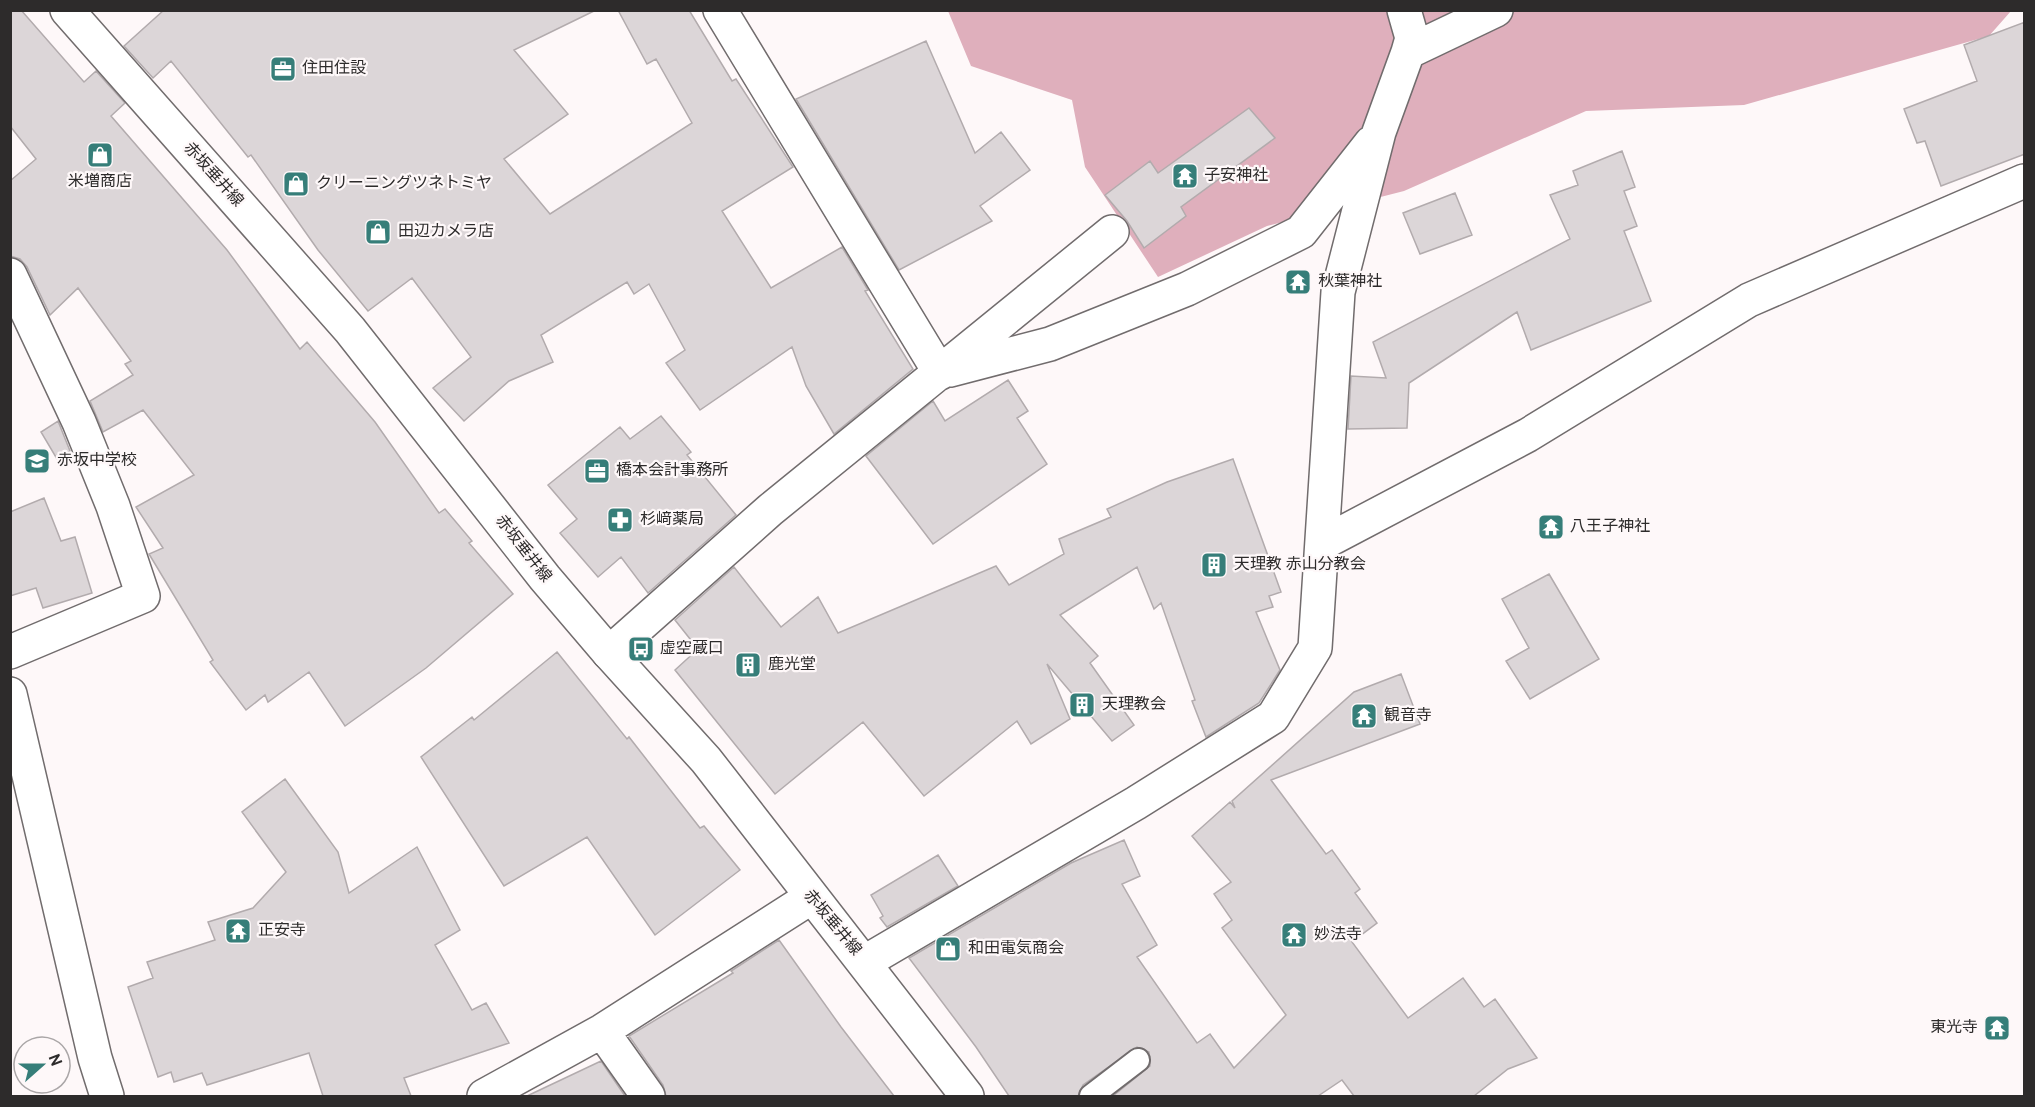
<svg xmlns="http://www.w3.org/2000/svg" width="2035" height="1107" font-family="Overpass,'Noto Sans JP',sans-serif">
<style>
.forest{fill:#dfafbc}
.building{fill:#dcd6d8;stroke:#b2abad;stroke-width:1.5}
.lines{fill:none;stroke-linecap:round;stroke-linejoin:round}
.lane-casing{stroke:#716c6d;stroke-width:26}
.street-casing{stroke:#716c6d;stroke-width:36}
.secondary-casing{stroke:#716c6d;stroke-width:36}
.lane{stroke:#fff;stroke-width:22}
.street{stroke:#fff;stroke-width:33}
.secondary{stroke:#fff;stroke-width:33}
.labels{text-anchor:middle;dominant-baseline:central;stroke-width:4.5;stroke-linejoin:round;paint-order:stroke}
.poi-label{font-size:16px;fill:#2d2b2b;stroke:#fef8f9;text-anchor:start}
.street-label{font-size:16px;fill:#2d2b2b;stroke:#fef8f9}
</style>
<rect width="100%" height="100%" fill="#fef8f9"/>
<path class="forest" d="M 948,11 L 2011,11 L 1989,36 L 1744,105 L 1586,111 L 1404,191 L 1267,226 L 1158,277 L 1085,167 L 1072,100 L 971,66 Z"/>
<path class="building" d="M 10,10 L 21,10 L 84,82 L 96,71 L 125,103 L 111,116 L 227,250 L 300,349 L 307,342 L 375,422 L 439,513 L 445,509 L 472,541 L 469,543 L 513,594 L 426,668 L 345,726 L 309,672 L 268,702 L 265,695 L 246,710 L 210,662 L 213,660 L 149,554 L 163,548 L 136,507 L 194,475 L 143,410 L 103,432 L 90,401 L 133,375 L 125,364 L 131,361 L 78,288 L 50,315 L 27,267 L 20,259 L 10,256 L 10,181 L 36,159 L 10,126 Z
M 164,10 L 596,10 L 514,50 L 568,114 L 504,159 L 550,214 L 692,123 L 656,59 L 647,64 L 618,10 L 689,10 L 732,81 L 736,79 L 793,167 L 722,211 L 771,288 L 842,247 L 868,290 L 865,291 L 913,369 L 834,434 L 806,386 L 792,347 L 700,410 L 666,363 L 685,350 L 649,284 L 634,294 L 627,282 L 541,335 L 553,362 L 509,381 L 464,421 L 433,388 L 471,357 L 412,278 L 368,311 L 318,250 L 251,155 L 248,157 L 171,61 L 153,78 L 124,46 Z
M 2025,22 L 2025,154 L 1941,186 L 1925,141 L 1917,143 L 1904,109 L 1977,81 L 1964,45 Z
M 926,41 L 975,153 L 1001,132 L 1030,170 L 980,206 L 992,221 L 899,270 L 796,99 Z
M 1249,108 L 1275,138 L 1181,207 L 1186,216 L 1144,248 L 1127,221 L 1105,195 L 1150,161 L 1158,173 Z
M 1622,151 L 1635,187 L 1624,191 L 1637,226 L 1624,231 L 1651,301 L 1531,350 L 1517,312 L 1409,383 L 1407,428 L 1348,429 L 1351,376 L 1386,378 L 1373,342 L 1570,239 L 1550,195 L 1578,185 L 1573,171 Z
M 1455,193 L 1472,235 L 1420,254 L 1403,213 Z
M 1008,380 L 1028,411 L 1017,418 L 1047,464 L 933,544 L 866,456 L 933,401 L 945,421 Z
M 661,416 L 691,452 L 687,455 L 736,515 L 648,593 L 621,557 L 598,577 L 560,533 L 577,519 L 548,485 L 620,427 L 630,439 Z
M 58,421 L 70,451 L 57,459 L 41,432 Z
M 1233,459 L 1281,592 L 1269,596 L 1273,607 L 1256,612 L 1280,670 L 1259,703 L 1206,737 L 1192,701 L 1195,700 L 1161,603 L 1154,609 L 1137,567 L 1060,615 L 1098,656 L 1090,663 L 1134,725 L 1112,741 L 1047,664 L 1070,719 L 1031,744 L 1017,721 L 924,796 L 863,722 L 775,794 L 675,670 L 698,649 L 675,620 L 734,567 L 781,627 L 818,597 L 838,633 L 996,566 L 1009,585 L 1064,554 L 1059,539 L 1111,517 L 1107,509 L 1167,482 Z
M 44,498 L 61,541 L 75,537 L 92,593 L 43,608 L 36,588 L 10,596 L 10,512 Z
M 1549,574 L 1599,659 L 1530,699 L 1506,661 L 1529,648 L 1502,599 Z
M 557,652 L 627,739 L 629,737 L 700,828 L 704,826 L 740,870 L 655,935 L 587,837 L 504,886 L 421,757 L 472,717 L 474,720 Z
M 1401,674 L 1420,724 L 1271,780 L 1326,854 L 1332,850 L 1360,889 L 1355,893 L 1377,923 L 1352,942 L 1408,1018 L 1463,978 L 1484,1007 L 1495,999 L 1537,1058 L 1508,1069 L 1474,1096 L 1354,1096 L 1342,1080 L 1318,1096 L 1113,1096 L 1150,1066 L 1149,1052 L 1137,1047 L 1083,1085 L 1078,1096 L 1009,1096 L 976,1047 L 909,958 L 1071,863 L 1124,840 L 1140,876 L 1122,884 L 1157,945 L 1137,957 L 1197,1043 L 1210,1034 L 1234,1068 L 1286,1015 L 1222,928 L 1232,920 L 1214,894 L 1231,882 L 1192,836 L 1230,802 L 1235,808 L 1232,801 L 1354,692 Z
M 285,779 L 338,852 L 349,893 L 417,847 L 460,930 L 435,945 L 472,1010 L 486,1003 L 509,1043 L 404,1078 L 411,1096 L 323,1096 L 309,1053 L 207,1085 L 202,1073 L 174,1082 L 171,1072 L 158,1077 L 128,987 L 153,978 L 147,962 L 215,940 L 208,922 L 253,908 L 286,872 L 242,812 Z
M 938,855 L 958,886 L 887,927 L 880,918 L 883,916 L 871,895 Z
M 779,940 L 841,1027 L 894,1096 L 666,1096 L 663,1085 L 629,1036 L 733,973 L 731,971 Z
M 601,1061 L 625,1096 L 527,1096 Z"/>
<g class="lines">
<defs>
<path id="lane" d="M 1091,1096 L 1138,1060"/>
<path id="street" d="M 720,10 L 940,373
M 1404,10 L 1412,38 L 1408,52
M 10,275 L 79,422 L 113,506 L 143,596 L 10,652
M 950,370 L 1050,344 L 1187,289 L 1301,232 L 1371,143
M 1323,543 L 1528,435 L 1749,300 L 2024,181
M 609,653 L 770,510 L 1112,232
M 10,694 L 95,1058 L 107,1096
M 865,962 L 1136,803 L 1273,717 L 1315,648 L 1338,292 L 1379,132 L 1408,52 L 1496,10
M 602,1031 L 648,1096
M 484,1096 L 602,1031 L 810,898"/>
<path id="secondary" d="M 67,10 L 350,330 L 545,578 L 609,653 L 706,760 L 967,1096"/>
</defs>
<use href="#lane" class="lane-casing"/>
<use href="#street" class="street-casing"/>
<use href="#secondary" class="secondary-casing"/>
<use href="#lane" class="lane"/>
<use href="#street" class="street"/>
<use href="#secondary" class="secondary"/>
</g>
<defs>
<symbol id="office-square" viewBox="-11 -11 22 22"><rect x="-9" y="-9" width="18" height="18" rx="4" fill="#367e79" stroke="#fef8f9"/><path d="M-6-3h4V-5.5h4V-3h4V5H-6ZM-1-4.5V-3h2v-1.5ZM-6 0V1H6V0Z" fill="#fff"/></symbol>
<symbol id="shop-square" viewBox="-11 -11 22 22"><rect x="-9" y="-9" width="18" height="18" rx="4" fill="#367e79" stroke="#fef8f9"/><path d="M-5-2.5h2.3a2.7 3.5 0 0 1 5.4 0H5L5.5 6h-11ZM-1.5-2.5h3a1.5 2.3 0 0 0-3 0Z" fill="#fff"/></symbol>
<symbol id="temple-square" viewBox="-11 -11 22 22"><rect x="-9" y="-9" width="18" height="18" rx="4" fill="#367e79" stroke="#fef8f9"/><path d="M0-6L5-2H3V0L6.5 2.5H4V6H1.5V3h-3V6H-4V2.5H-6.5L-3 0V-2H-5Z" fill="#fff"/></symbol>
<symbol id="school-square" viewBox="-11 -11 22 22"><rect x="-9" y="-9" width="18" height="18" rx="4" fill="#367e79" stroke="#fef8f9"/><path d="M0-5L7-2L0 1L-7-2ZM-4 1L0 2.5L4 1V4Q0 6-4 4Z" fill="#fff"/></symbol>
<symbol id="pharmacy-square" viewBox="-11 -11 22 22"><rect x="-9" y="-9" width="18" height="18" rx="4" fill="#367e79" stroke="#fef8f9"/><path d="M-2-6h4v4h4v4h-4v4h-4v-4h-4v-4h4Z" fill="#fff"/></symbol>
<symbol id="building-square" viewBox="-11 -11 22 22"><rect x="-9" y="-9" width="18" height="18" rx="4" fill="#367e79" stroke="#fef8f9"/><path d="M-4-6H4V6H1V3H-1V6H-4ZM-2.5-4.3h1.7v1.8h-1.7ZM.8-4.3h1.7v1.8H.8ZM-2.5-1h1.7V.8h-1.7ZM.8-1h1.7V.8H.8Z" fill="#fff"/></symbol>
<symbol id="bus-square" viewBox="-11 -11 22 22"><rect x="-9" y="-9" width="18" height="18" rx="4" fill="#367e79" stroke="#fef8f9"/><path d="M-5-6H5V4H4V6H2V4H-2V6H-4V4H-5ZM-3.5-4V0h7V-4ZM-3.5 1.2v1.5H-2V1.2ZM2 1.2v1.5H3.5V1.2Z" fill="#fff"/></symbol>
</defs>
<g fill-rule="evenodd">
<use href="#office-square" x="268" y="54" width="30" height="30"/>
<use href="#shop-square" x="85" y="140" width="30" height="30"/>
<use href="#temple-square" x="1170" y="161" width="30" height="30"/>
<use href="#shop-square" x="281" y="169" width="30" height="30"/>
<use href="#shop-square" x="363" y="217" width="30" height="30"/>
<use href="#temple-square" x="1283" y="267" width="30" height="30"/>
<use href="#school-square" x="22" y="446" width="30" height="30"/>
<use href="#office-square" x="582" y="456" width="30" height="30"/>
<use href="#pharmacy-square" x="605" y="505" width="30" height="30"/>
<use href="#temple-square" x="1536" y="512" width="30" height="30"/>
<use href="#building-square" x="1199" y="550" width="30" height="30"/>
<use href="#bus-square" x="626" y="634" width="30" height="30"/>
<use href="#building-square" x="733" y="650" width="30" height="30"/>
<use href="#building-square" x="1067" y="690" width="30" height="30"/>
<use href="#temple-square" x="1349" y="701" width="30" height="30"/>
<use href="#temple-square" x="223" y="916" width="30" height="30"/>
<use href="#temple-square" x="1279" y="920" width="30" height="30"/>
<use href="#shop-square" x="933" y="934" width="30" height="30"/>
<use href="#temple-square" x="1982" y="1013" width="30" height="30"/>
</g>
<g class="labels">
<g class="poi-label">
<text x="302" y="69">住田住設</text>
<text x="1204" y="176">子安神社</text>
<text x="100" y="182" text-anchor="middle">米増商店</text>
<text x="316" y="184">クリーニングツネトミヤ</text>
<text x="398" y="232">田辺カメラ店</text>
<text x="1318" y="282">秋葉神社</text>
<text x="57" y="461">赤坂中学校</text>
<text x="616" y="471">橋本会計事務所</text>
<text x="640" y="520">杉﨑薬局</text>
<text x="1570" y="527">八王子神社</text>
<text x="1234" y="565">天理教 赤山分教会</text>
<text x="660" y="649">虚空蔵口</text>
<text x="768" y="665">鹿光堂</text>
<text x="1102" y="705">天理教会</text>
<text x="1384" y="716">観音寺</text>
<text x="258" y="931">正安寺</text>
<text x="1314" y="935">妙法寺</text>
<text x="968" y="949">和田電気商会</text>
<text x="1978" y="1028" text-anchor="end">東光寺</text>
</g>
<g class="street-label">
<text transform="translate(213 175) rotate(48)">赤坂垂井線</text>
<text transform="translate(523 549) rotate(52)">赤坂垂井線</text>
<text transform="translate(832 923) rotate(50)">赤坂垂井線</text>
</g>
</g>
<rect width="2035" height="1107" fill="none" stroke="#2d2b2b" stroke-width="24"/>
<g transform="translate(42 1065) rotate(69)"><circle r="28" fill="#fef8f9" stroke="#aaa6a7" stroke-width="1.5"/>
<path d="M0-4.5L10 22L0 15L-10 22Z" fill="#367e79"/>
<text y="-9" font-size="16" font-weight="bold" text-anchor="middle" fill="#2d2b2b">N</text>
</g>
</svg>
